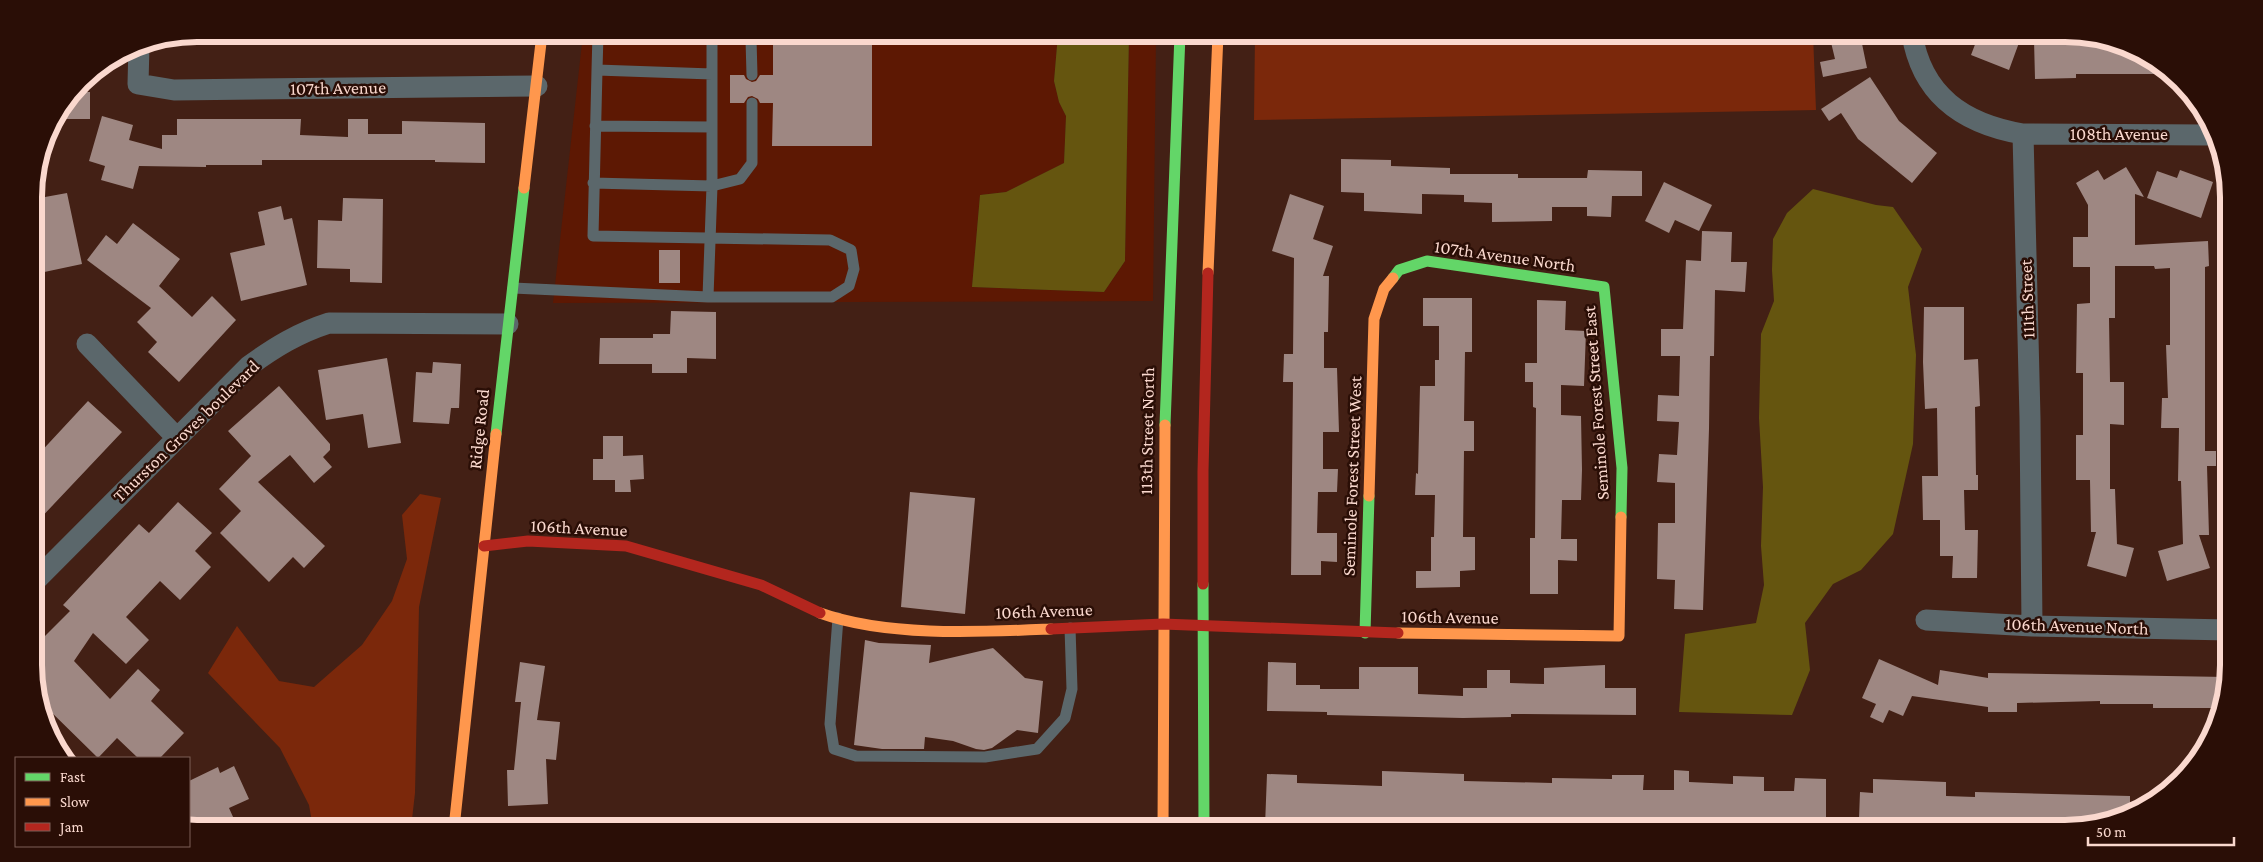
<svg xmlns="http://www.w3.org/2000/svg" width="2263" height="862" font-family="'Crimson Pro',serif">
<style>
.built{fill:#5d1803}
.green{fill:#7b280b}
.water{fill:#65550f}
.building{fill:#9e8782}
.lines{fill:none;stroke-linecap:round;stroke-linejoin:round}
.lane{stroke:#5b676b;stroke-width:11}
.street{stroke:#5b676b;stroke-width:21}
.fast{stroke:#63d668;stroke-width:11}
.slow{stroke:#ff974d;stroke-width:11}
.jam{stroke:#b3261e;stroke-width:11}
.labels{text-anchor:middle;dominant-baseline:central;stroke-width:5;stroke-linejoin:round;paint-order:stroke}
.street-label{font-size:18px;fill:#fad8ce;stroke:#2a0e06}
.rim{fill:none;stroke:#fad8ce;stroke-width:6}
</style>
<rect width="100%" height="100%" fill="#432015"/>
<path class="built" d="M 583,34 L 1058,34 L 1054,81 L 1059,102 L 1066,116 L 1064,163 L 1006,192 L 980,195 L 972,287 L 1104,292 L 1125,261 L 1129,34 L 1156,34 L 1153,301 L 553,303 Z"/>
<path class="green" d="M 1255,34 L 1813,34 L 1816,110 L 1254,120 Z
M 420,494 L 441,498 L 419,607 L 415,793 L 411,828 L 313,828 L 309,805 L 280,748 L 208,673 L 237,626 L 279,681 L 314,687 L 362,645 L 392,601 L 407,559 L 402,515 Z"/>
<path class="water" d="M 1058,34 L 1129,34 L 1125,261 L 1104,292 L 972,287 L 980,195 L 1006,192 L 1064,163 L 1066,116 L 1059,102 L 1054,81 Z
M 1813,189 L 1876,205 L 1893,207 L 1922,249 L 1908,287 L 1916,355 L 1913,444 L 1893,534 L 1861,570 L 1833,584 L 1805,623 L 1810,670 L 1792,715 L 1679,712 L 1685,634 L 1756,623 L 1764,585 L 1761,546 L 1763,487 L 1759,418 L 1761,334 L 1774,301 L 1772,270 L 1773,239 L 1787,213 Z"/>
<path class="building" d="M 773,34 L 872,34 L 872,146 L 772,146 L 773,103 L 760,103 L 758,99 L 752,96 L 748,97 L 744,103 L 730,103 L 730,75 L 744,75 L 746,79 L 752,82 L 756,81 L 760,75 L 773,75 Z
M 1829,34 L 1860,34 L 1867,68 L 1823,77 L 1820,62 L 1835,59 Z
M 1979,34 L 2007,34 L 2005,40 L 2020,40 L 2009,70 L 1971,55 Z
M 2096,39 L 2118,42 L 2166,74 L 2076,74 L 2076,78 L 2035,79 L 2034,40 Z
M 1870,77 L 1899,121 L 1937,153 L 1912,183 L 1858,139 L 1841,113 L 1829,121 L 1821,109 Z
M 76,92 L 90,92 L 90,119 L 55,119 Z
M 102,116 L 133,125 L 129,140 L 162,149 L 162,135 L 177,135 L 177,119 L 301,119 L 300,135 L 348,137 L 348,119 L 368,119 L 368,134 L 402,134 L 402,121 L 485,123 L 485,163 L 435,162 L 435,160 L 262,160 L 262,165 L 206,165 L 206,167 L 139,166 L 133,189 L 101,180 L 105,166 L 89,161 Z
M 1341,159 L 1391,160 L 1391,166 L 1450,168 L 1450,174 L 1518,174 L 1518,178 L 1587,178 L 1588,170 L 1642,171 L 1642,196 L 1612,196 L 1611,217 L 1587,216 L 1587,207 L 1552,207 L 1552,221 L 1492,222 L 1492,203 L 1464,202 L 1464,195 L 1422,194 L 1422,214 L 1364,211 L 1364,193 L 1341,192 Z
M 2126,167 L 2144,197 L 2135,194 L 2135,245 L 2208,241 L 2209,266 L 2205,267 L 2205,451 L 2216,451 L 2216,466 L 2207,466 L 2209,535 L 2199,535 L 2210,568 L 2167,581 L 2158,551 L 2183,544 L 2181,481 L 2178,481 L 2179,428 L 2161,428 L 2162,398 L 2168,398 L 2166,345 L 2170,345 L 2170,268 L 2155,269 L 2154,266 L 2115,266 L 2115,318 L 2109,318 L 2110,382 L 2124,382 L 2124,425 L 2110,424 L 2110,489 L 2115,489 L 2117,544 L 2134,548 L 2126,577 L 2087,566 L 2096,532 L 2091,532 L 2090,480 L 2076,480 L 2076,435 L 2083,435 L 2083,373 L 2076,373 L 2077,304 L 2090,303 L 2090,267 L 2073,267 L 2073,237 L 2088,237 L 2088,205 L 2076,183 L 2098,170 L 2104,180 Z
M 2180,170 L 2213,182 L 2201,218 L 2147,198 L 2157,171 L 2177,178 Z
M 1664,182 L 1712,205 L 1699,231 L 1675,220 L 1669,233 L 1645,221 Z
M 67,193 L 82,264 L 35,274 L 34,199 Z
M 1290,194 L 1324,206 L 1313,239 L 1333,246 L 1323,276 L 1329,276 L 1328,332 L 1324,332 L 1324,368 L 1337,368 L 1339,432 L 1323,432 L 1323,469 L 1338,469 L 1337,492 L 1318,492 L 1317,533 L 1337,533 L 1337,562 L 1321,561 L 1321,575 L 1291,575 L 1293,382 L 1283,382 L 1284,354 L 1293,354 L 1294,258 L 1272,251 Z
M 343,198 L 383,199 L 382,283 L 350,282 L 350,269 L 317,268 L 318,220 L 342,221 Z
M 281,206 L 284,220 L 292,218 L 307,285 L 241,301 L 230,253 L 265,245 L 258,212 Z
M 133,223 L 180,259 L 159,286 L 192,317 L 212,296 L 236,320 L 179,382 L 148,352 L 157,342 L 137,322 L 151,308 L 87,260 L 106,235 L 117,244 Z
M 1702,231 L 1732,232 L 1731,262 L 1747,262 L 1745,292 L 1715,290 L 1714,356 L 1710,356 L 1709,429 L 1703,610 L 1674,609 L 1675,580 L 1657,579 L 1658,523 L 1675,523 L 1675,483 L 1657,482 L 1659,454 L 1677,455 L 1679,422 L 1657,421 L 1658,395 L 1679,396 L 1680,356 L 1661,356 L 1661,329 L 1683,329 L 1686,260 L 1701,261 Z
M 659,250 L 680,250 L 680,283 L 659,283 Z
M 1423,298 L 1472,298 L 1472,352 L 1465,352 L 1464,421 L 1474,421 L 1474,451 L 1464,451 L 1463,537 L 1475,537 L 1475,570 L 1460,571 L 1460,587 L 1416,588 L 1416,571 L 1431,571 L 1431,537 L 1434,537 L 1435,495 L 1415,495 L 1416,473 L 1418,474 L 1420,386 L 1435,386 L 1435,360 L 1439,360 L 1439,326 L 1423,326 Z
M 1537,300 L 1566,301 L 1565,330 L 1586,331 L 1584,386 L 1561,385 L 1561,415 L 1581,416 L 1582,470 L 1581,500 L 1562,500 L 1561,539 L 1577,539 L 1577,561 L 1558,560 L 1558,594 L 1530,594 L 1530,538 L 1535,538 L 1536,408 L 1533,407 L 1533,382 L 1525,382 L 1525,363 L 1537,363 Z
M 1924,307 L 1964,307 L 1964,360 L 1978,359 L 1980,406 L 1975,407 L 1976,475 L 1978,475 L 1978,490 L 1964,490 L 1965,530 L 1978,530 L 1977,578 L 1952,578 L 1953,556 L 1940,556 L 1940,520 L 1923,520 L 1922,476 L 1938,476 L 1937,408 L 1925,409 L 1923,362 Z
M 671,311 L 716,312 L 716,359 L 687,358 L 687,373 L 652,373 L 652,364 L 599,364 L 600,338 L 653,338 L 653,334 L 670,334 Z
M 387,358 L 401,443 L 368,448 L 363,414 L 326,420 L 318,370 Z
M 433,362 L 461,364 L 459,408 L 451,408 L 449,424 L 413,422 L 416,372 L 432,373 Z
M 279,386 L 330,444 L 330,450 L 323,457 L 332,467 L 314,483 L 290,455 L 258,482 L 325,546 L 304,568 L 293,557 L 269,582 L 220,533 L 241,511 L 219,489 L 251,456 L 228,431 Z
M 88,401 L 122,432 L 36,523 L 36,457 Z
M 603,436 L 623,436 L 623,456 L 643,455 L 644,479 L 630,480 L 631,492 L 615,492 L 615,480 L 593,480 L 593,459 L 603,459 Z
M 910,492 L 975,498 L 965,614 L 901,607 Z
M 178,502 L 212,533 L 195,551 L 211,567 L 180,600 L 160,581 L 126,617 L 149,640 L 126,664 L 93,633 L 74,661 L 110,699 L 138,669 L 160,690 L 151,701 L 184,733 L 160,758 L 138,758 L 117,738 L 98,758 L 44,705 L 49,700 L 39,689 L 44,685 L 37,678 L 37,644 L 70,611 L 63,605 L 139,524 L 149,533 Z
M 865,640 L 879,643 L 931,645 L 929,663 L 993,648 L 1025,678 L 1043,681 L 1038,733 L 1017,730 L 992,748 L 984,750 L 976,749 L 953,741 L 925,737 L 924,749 L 882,749 L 854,745 Z
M 1879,659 L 1938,685 L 1940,670 L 1988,678 L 1988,673 L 2227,677 L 2222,708 L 2153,708 L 2153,704 L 2100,704 L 2100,701 L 2017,703 L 2017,712 L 1988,712 L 1988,707 L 1912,696 L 1903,716 L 1889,710 L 1883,723 L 1870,717 L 1876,704 L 1862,698 Z
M 520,662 L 545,666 L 537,720 L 560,722 L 556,760 L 546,759 L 548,804 L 508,806 L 507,770 L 514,770 L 521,702 L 515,702 Z
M 1268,662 L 1296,663 L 1296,685 L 1320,685 L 1320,689 L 1359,689 L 1359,667 L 1418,667 L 1418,694 L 1463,696 L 1463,688 L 1487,688 L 1487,670 L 1510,670 L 1510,683 L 1544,684 L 1544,668 L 1605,665 L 1605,688 L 1636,688 L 1636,715 L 1511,714 L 1511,717 L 1463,718 L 1327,715 L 1327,712 L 1267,711 Z
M 234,766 L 249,799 L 229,808 L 238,828 L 189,827 L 189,781 L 218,767 L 220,773 Z
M 1674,770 L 1689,771 L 1689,782 L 1733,784 L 1733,776 L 1764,777 L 1764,791 L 1794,791 L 1795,778 L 1826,779 L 1826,828 L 1732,828 L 1733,821 L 1643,817 L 1643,828 L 1612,828 L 1612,819 L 1583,818 L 1582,828 L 1265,826 L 1267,774 L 1297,775 L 1297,783 L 1382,786 L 1382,771 L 1464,774 L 1464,781 L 1552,783 L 1552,778 L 1612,779 L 1612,775 L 1644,775 L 1643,790 L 1674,790 Z
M 1873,779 L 1946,782 L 1946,796 L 1975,797 L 1975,792 L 2130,796 L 2130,813 L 2118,819 L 2076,828 L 2039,828 L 2039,822 L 1992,821 L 1991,828 L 1897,826 L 1897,828 L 1872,828 L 1872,820 L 1859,819 L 1860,792 L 1873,793 Z"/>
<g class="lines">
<path class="lane" d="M 747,34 L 751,39 L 752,75
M 597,70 L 598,34
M 595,126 L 712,127
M 593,183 L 712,186 L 740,179 L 752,163 L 752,103
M 513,288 L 708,297 L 712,186 L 712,34
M 708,297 L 832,297 L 849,286 L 854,269 L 851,250 L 830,240 L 593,236 L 597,70 L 712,74
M 838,618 L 830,724 L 834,749 L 856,756 L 985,757 L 1037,749 L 1065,718 L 1072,689 L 1070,628"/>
<path class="street" d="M 1912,34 C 1922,96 1964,124 2023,134 L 2209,135 L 2216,136
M 139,45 L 138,84 L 174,90 L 537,86
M 2023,134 L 2030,418 L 2032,626
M 87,344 L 177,438
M 36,580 L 249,366 C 275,347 298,333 329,323 L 508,324
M 1926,620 L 2032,626 L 2229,630"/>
<path class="fast" d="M 1393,278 L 1399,270 L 1427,261 L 1604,287 L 1622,468 L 1621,517
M 1165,425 L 1180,34
M 496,434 L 524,188
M 1203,584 L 1204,828
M 1365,633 L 1369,496"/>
<path class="slow" d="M 524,188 L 542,34
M 1208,273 L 1218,34
M 1369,496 L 1374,319 L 1384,289 L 1393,278
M 820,613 C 887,637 980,632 1051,629
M 1398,633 L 1619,636 L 1621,517
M 454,828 L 496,434
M 1163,828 L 1165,425"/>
<path class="jam" d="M 484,546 L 528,541 L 626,546 L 761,585 L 820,613
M 1203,584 L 1203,471 L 1208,273
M 1051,629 L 1163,624 L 1398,633"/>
</g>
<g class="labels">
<g class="street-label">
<text transform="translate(338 88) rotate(-1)">107th Avenue</text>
<text x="2119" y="134">108th Avenue</text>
<text transform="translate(1505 256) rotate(8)">107th Avenue North</text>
<text transform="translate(2027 299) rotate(-92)">111th Street</text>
<text transform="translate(1596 403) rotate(-94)">Seminole Forest Street East</text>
<text transform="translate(479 429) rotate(-84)">Ridge Road</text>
<text transform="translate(186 431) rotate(-44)">Thurston Groves boulevard</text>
<text transform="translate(1147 431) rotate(-89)">113th Street North</text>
<text transform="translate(1352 476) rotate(-88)">Seminole Forest Street West</text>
<text transform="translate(579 528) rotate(3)">106th Avenue</text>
<text transform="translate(1044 611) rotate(-2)">106th Avenue</text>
<text transform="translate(1450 617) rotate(1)">106th Avenue</text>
<text transform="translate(2077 626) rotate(2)">106th Avenue North</text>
</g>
</g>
<path d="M0 0H2263V862H0ZM197 42H2065A155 155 0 0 1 2220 197V665A155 155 0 0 1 2065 820H197A155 155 0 0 1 42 665V197A155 155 0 0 1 197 42Z" fill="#2a0e06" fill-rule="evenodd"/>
<path class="rim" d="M197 42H2065A155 155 0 0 1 2220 197V665A155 155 0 0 1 2065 820H197A155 155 0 0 1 42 665V197A155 155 0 0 1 197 42Z"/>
<rect x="15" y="757" width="175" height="90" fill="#2a0e06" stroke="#7d5f56"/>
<rect x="25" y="773" width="25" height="8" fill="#63d668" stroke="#7d5f56"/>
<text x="60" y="782" font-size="15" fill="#fad8ce">Fast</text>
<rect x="25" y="798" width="25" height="8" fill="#ff974d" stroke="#7d5f56"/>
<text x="60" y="807" font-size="15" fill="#fad8ce">Slow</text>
<rect x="25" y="823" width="25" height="8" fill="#b3261e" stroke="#7d5f56"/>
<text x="60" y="832" font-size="15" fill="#fad8ce">Jam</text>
<path d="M2088 837v8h146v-8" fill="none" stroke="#fad8ce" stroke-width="2.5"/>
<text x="2096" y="837" font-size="15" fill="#fad8ce" stroke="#2a0e06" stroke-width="4" paint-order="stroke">50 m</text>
</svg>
